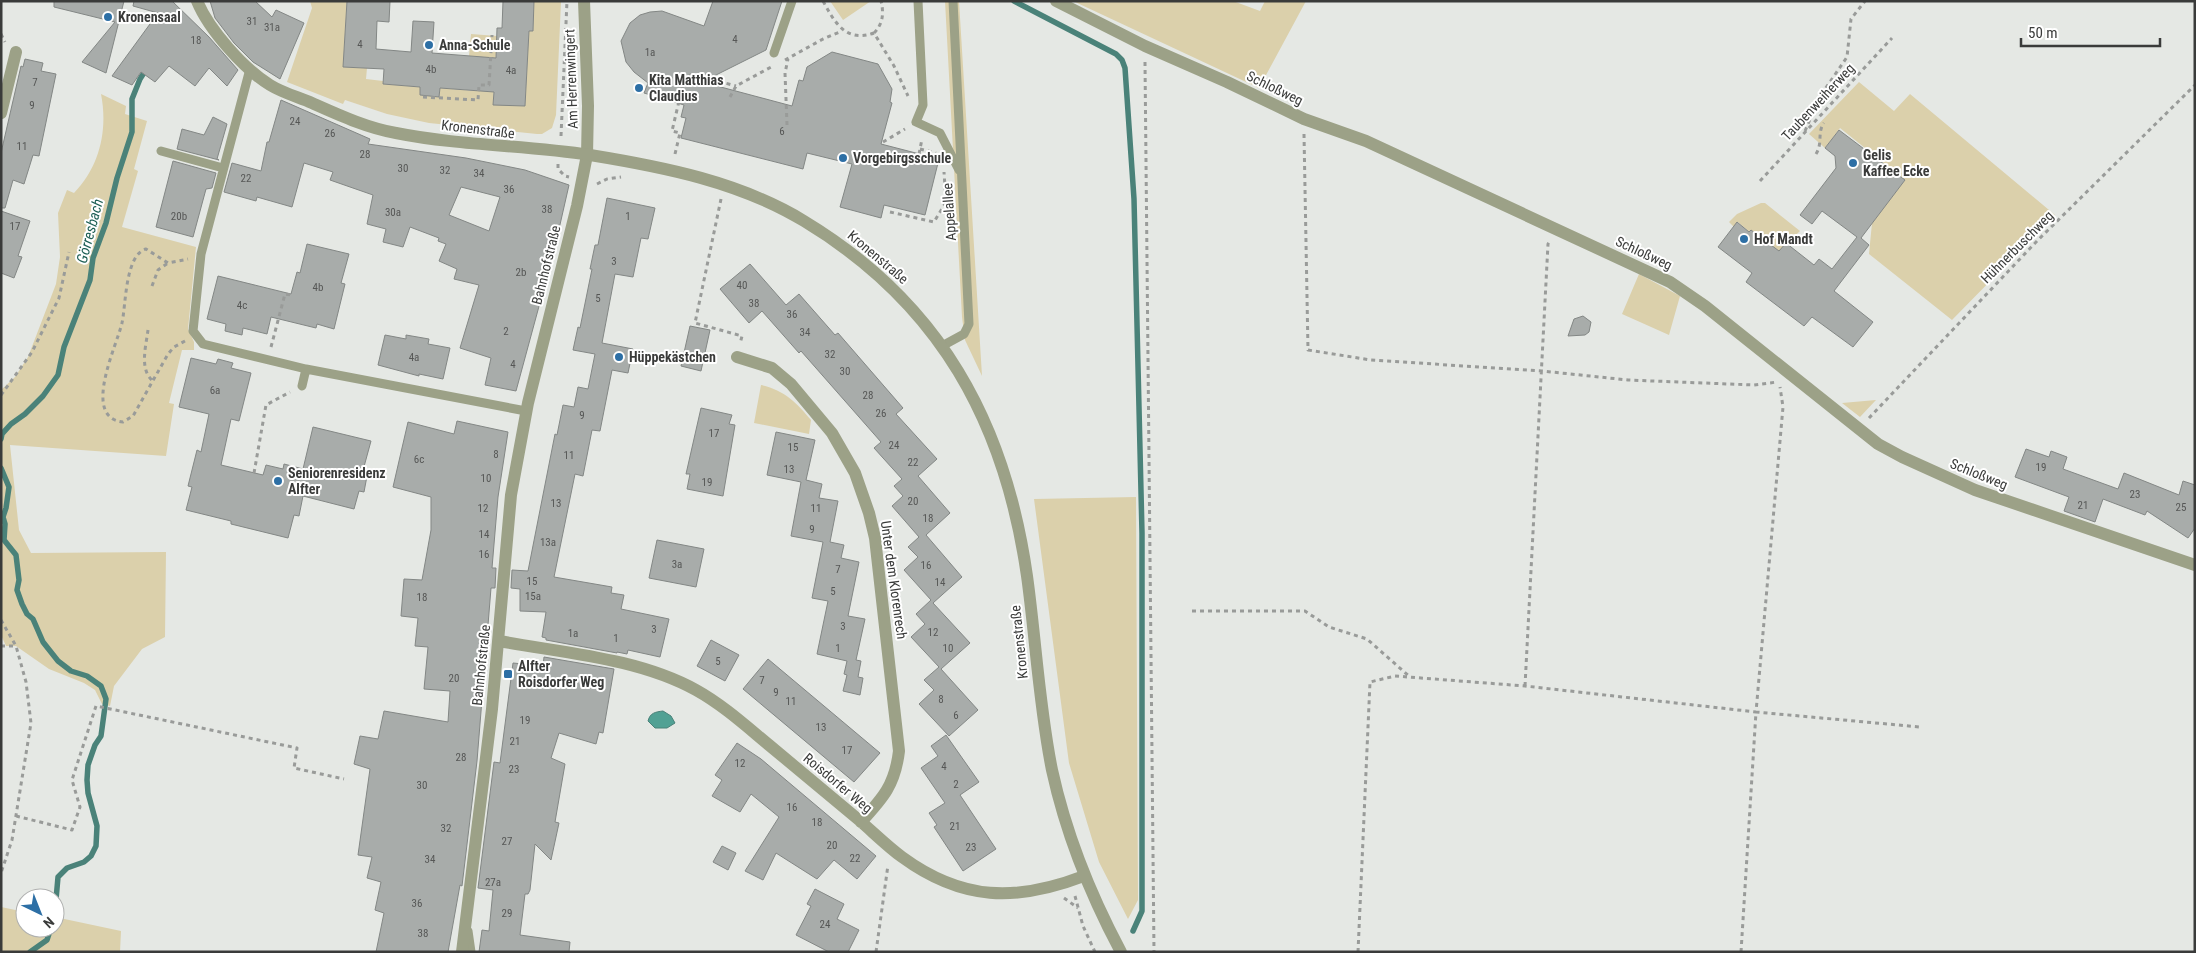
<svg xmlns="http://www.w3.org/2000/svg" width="2196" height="953" font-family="'Roboto Condensed',sans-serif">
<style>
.green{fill:#dbd0ab}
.water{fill:#51a194;stroke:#4a8279}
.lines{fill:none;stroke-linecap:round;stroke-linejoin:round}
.stream{stroke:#4a8279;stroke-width:5.5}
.building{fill:#a8acaa;stroke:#838785;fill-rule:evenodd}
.path{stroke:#999b99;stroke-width:3;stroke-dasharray:4 4;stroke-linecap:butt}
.service{stroke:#9ca187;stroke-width:9}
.minor{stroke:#9ca187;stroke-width:12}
.tertiary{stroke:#9ca187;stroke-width:12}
.poi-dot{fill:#2d6fa5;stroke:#fff;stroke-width:2}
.labels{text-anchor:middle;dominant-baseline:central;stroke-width:4;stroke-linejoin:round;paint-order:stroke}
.number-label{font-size:11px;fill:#565756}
.poi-label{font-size:14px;font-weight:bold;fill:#3a3b3a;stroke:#fff;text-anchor:start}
.street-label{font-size:14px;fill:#3a3b3a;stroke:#fff}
.water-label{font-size:15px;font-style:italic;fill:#1d5f55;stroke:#fff}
</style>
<rect width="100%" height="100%" fill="#e5e8e4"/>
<path class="green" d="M 310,1 L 347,1 L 343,67 L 367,68 L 366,79 L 383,81 L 383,84 L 420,87 L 420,95 L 439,97 L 440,88 L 476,91 L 478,57 L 469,56 L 471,34 L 497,36 L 493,104 L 525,106 L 529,31 L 533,31 L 534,2 L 561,2 L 556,115 L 552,128 L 542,134 L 537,134 L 429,123 L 387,114 L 345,100 L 343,104 L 287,82 L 312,8 Z
M 830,1 L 871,1 L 843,20 Z
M 945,1 L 959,1 L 982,376 L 965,340 L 962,317 Z
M 1073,1 L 1233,1 L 1260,11 L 1265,1 L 1306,1 L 1259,88 Z
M 1859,82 L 1894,111 L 1910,94 L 2055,215 L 1952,320 L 1869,254 L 1872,223 L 1905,180 L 1840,128 L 1825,148 L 1809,134 Z
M 101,94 L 126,106 L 125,114 L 147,121 L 134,169 L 138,171 L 122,227 L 196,247 L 188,329 L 194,342 L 194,350 L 182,350 L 169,403 L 174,404 L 166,456 L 10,445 L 19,530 L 31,553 L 166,552 L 165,637 L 142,649 L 114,686 L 110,706 L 102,704 L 95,690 L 84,683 L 49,669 L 16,646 L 6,646 L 1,635 L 1,390 L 15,377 L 28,357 L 56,284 L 60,257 L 58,213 L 67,190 L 74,193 C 100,166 108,130 101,94 Z
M 1761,203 L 1765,203 L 1800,231 L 1778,252 L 1751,230 L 1749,232 L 1738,222 L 1734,227 L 1729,222 L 1737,214 Z
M 1639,274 L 1680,296 L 1669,335 L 1622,314 Z
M 761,385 C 784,390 797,403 811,420 L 809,434 L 754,423 Z
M 1876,400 L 1860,417 L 1842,403 Z
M 1136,497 L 1138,900 L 1128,919 L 1099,862 L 1069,763 L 1034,499 Z
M 1,907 L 25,912 L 25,928 L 55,928 L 55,917 L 121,931 L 120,952 L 1,952 Z"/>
<path class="water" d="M 663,711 L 671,716 L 675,723 L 667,728 L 655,728 L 648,721 C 650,713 655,712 663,711 Z"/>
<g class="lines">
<path class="stream" d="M 1014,1 L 1116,54 L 1122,60 L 1125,68 L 1134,199 L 1142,533 L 1142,911 L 1133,931
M 1,439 L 2,434 L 11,424 L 25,414 L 43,396 L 58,375 L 64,347 L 90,280 L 93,258 L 106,223 L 117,178 L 132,132 L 132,99 L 140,79 L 147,68
M 1,468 L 9,487 L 6,508 L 3,517 L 5,524 L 4,540 L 16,555 L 19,580 L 17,590 L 22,604 L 27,614 L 33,619 L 43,642 L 58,661 L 71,671 L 87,676 L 101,686 L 106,699 L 101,736 L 95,745 L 88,765 L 87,780 L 88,793 L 97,826 L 96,846 L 91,856 L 84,862 L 67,868 L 58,877 L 55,911
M 30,952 L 47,940 L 51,928"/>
</g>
<path class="building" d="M 54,1 L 124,1 L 106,73 L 82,62 L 115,22 L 54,7 Z
M 134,1 L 172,1 L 209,37 L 238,70 L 227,86 L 209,68 L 195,86 L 169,66 L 155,82 L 141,72 L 132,85 L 112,76 L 158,13 L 133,6 Z
M 210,1 L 255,1 L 272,17 L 276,10 L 304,23 L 280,79 L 253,62 L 234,43 L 215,18 Z
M 347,1 L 390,1 L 389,22 L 377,21 L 376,49 L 411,52 L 413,21 L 434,22 L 432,53 L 496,58 L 497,28 L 502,28 L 503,1 L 534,1 L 533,31 L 529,31 L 525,106 L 493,105 L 494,92 L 440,88 L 439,97 L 420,95 L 420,87 L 383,84 L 384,69 L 343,67 Z
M 713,1 L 782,1 L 766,50 L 702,82 L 792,106 L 799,80 L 803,81 L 807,67 L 832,52 L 878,64 L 892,89 L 890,102 L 892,103 L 881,144 L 939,159 L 925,215 L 884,205 L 881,218 L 840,207 L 852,164 L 807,153 L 803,169 L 681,138 L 686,118 L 681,117 L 684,105 L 644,93 L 648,83 L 634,72 L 626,62 L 621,41 L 630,23 L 640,15 L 650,12 L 662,11 L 704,26 Z
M 25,59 L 43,63 L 41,71 L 56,74 L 39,156 L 33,155 L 24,184 L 13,180 L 5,208 L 1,208 L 1,153 L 21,66 L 23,67 Z
M 281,100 L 370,139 L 368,144 L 466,158 L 525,170 L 569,185 L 554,251 L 516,391 L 485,385 L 491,358 L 460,348 L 479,285 L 454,279 L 457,269 L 439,261 L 446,244 L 438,241 L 439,238 L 410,227 L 403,247 L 383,242 L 386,229 L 367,224 L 373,195 L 330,180 L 333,172 L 304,163 L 292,207 L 257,197 L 256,201 L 224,192 L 232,163 L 261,171 L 267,142 L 269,142 ZM 461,187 L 500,197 L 489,231 L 449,215 Z
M 213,117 L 227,124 L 217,159 L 219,160 L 177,149 L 182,129 L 204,135 Z
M 1839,130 L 1905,180 L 1861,238 L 1869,245 L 1834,291 L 1873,322 L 1853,347 L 1812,317 L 1804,326 L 1746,282 L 1752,273 L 1718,247 L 1737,222 L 1749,232 L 1751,230 L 1779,251 L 1786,243 L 1814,265 L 1819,259 L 1832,269 L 1857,237 L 1822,211 L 1812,224 L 1800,215 L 1836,168 L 1835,156 L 1825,148 Z
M 173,161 L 216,173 L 212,188 L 206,189 L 193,237 L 156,227 Z
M 607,198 L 655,208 L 648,239 L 641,238 L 633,277 L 615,274 L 602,343 L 633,349 L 628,373 L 612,370 L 600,431 L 592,430 L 583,476 L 575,474 L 554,577 L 612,587 L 611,593 L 624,595 L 621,609 L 669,619 L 660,657 L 628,650 L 627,654 L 617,652 L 617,653 L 546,640 L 546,638 L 542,637 L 546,612 L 520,611 L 520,589 L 511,588 L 512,570 L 528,571 L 555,434 L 557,435 L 563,405 L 574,407 L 578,387 L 588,389 L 595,354 L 573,350 L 578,327 L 580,328 L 592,269 L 590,269 L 595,245 L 598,245 Z
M 1,211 L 30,221 L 18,256 L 22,257 L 14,278 L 1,273 Z
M 307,244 L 349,254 L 341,283 L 345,284 L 334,329 L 317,324 L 316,328 L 271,317 L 267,334 L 243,328 L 242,335 L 225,331 L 226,324 L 207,319 L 218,276 L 291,294 L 297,272 L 300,273 Z
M 750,264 L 786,305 L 799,294 L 835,335 L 838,333 L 903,408 L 896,414 L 937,459 L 918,476 L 950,513 L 926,535 L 962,577 L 933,603 L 970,643 L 941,669 L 978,710 L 949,736 L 919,704 L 934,690 L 924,680 L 939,667 L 911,637 L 925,624 L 916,614 L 931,600 L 904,570 L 918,557 L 908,547 L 919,537 L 892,506 L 903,496 L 894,486 L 902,479 L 874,448 L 881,442 L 801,351 L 799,353 L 762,311 L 749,323 L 720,289 Z
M 1583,316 L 1591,322 L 1589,332 L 1585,335 L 1568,336 L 1574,319 Z
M 690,326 L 710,330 L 701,371 L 681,366 Z
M 385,335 L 406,339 L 406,335 L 429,339 L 428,344 L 450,348 L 443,379 L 419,374 L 419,376 L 378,365 Z
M 191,358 L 216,364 L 218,359 L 233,363 L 231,368 L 251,373 L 239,421 L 231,419 L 221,465 L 263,475 L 266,465 L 283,469 L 284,464 L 303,469 L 313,427 L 371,441 L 362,474 L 367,476 L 364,492 L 359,491 L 354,509 L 303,496 L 299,516 L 294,515 L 288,538 L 231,524 L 231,521 L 186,510 L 192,487 L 188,486 L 197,450 L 201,452 L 209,414 L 179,407 Z
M 701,408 L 732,415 L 729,424 L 735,425 L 723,496 L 687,489 L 690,474 L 686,474 Z
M 457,421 L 508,432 L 498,497 L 492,568 L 496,568 L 495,588 L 491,588 L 477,761 L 462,886 L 460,885 L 448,952 L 376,952 L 384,913 L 375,910 L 381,882 L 367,878 L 372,857 L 358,855 L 370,769 L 354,764 L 360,736 L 378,739 L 384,711 L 448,722 L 450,691 L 424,689 L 428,647 L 415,646 L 418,618 L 401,616 L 404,579 L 422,580 L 431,530 L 431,497 L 393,487 L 408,422 L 454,434 Z
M 776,432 L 815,440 L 806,480 L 822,484 L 819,498 L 838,501 L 830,542 L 844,545 L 841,558 L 859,562 L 848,616 L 865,619 L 856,660 L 861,661 L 858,677 L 863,678 L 860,695 L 843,691 L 847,675 L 844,674 L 847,661 L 817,654 L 828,601 L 812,598 L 823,542 L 791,536 L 801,482 L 767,475 Z
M 2026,449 L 2049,457 L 2051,451 L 2067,457 L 2063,469 L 2118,489 L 2124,473 L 2179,495 L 2183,481 L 2195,485 L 2195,528 L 2188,538 L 2147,511 L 2145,515 L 2103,499 L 2095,522 L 2064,511 L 2069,497 L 2015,477 Z
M 657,540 L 704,549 L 696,587 L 649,578 Z
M 711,640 L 739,655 L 725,681 L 697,666 Z
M 544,657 L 614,669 L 603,733 L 599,732 L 596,744 L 559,733 L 551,758 L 565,764 L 555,822 L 559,823 L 551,860 L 535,844 L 530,890 L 528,894 L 525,894 L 520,935 L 570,942 L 569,952 L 479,952 L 482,930 L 489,931 L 493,890 L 478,888 L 494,762 L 500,763 L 513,663 L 543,666 Z
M 768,659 L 880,753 L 854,782 L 743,689 Z
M 946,735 L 979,782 L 960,795 L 996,849 L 963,871 L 934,827 L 937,825 L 929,813 L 945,803 L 921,768 L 938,756 L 931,746 Z
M 737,743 L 761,759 L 876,856 L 857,879 L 834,860 L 817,879 L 776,853 L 763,880 L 745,871 L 779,817 L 751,794 L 740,812 L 712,796 L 722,780 L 715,775 Z
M 722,846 L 736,853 L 728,870 L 713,862 Z
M 815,889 L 844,904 L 837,919 L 859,930 L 848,952 L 829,952 L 796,935 L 811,906 L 807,904 Z"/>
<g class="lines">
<path class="path" d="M 823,1 C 835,23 846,43 874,33 L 894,66 L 908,96
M 874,33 C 883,24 884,13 881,1
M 1,34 L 5,42
M 785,60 L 823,39 L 842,31
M 1145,62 L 1154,952
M 423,97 L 478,100 L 479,85 L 489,85 L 492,35
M 730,97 L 736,86 L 773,66
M 787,125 L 785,73 L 788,59
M 1805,131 L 1819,98 L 1847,57 L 1851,19 L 1865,1
M 1304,134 L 1308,350 L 1371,360 L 1542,371 L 1628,380 L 1754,385 L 1777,382
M 561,136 L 567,1
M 883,142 L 905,129
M 920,149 L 936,153
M 675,154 L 680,133 L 672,131 L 684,80 L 692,74 L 736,86
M 919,154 L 922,139
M 1816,154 C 1823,143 1817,132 1824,123
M 558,164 L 558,169 L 565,176 L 569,177
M 1760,181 L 1892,38
M 597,184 L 607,179 L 621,177
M 721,199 L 695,323 L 742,336 L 740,344
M 890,212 L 934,222 L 946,202 L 944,172
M 152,286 L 158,270 L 168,263
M 148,330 C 146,346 139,370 153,381
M 185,341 L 174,347 L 168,354 L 133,416 L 123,422 C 81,418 117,345 122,323 C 126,305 125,255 146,249 L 168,263 L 188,259
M 271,347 L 285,294 L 291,295
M 1,395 L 32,352 L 59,298 L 69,252
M 1869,418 L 2037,241 L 2195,85
M 254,473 L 266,405 L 290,392
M 1192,611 L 1305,611 L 1329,627 L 1367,639 L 1410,677
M 1,620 L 16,646 L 26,682 L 31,723 L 12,840 L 1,873
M 1,646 L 16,646
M 1525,686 L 1548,244 L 1550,241
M 16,816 L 72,830 L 80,807 L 72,780 L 96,706 L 297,748 L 294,768 L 344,779
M 1075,896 L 1083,926 L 1095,952
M 1064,898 L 1078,908
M 876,952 L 888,865
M 1358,952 L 1370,682 L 1395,676 L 1525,686 L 1756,712 L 1783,407 L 1780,387
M 1741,952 L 1756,712 L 1920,727"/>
<path class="service" d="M 918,1 L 923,105 L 916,122 L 940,133 L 959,170
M 774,53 L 792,1
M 250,69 L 201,254 L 193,331 L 203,344 L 306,369
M 161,151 L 223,168
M 942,346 L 964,334 L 969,324 L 953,1
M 302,386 L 306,369 L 526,411
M 468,931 L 471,952"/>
<path class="minor" d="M 1056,1 L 1145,46 L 1227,82 L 1304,119 L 1366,141 L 1670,282 L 1705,306 L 1878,444 L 1902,457 L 1975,490 L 2195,565
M 1,113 L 16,52
M 737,357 L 772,368 L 791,384 L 832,433 L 855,473 L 869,513 L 875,538 L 899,751 C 895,785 883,798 861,822
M 499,641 C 564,653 638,658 696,690 C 723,705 746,726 769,745 C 799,770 829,795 859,820 C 873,832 887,846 902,857 C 962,901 1016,902 1084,876
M 462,952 L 492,709 L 511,495 L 528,403 L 577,206 L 587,155 L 588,106 L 584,1"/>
<path class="tertiary" d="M 197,1 C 209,30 244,69 270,85 C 283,93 298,97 312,103 C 339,115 367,128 396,133 C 461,146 526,145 590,155 C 664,167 740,182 804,221 C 940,303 1005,422 1027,576 C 1036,641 1039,706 1052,770 C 1066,834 1090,894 1121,952"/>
</g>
<g class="poi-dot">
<circle cx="108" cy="17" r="5"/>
<circle cx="429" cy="45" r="5"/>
<circle cx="639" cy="88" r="5"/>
<circle cx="843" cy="158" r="5"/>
<circle cx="1853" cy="163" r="5"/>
<circle cx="1744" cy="239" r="5"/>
<circle cx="619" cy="357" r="5"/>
<circle cx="278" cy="481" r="5"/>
<rect x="503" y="669" width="10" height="10" rx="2.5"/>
</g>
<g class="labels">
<g class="number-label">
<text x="252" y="21">31</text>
<text x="272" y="27">31a</text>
<text x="735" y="39">4</text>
<text x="196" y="40">18</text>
<text x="360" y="44">4</text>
<text x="650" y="52">1a</text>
<text x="431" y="69">4b</text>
<text x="511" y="70">4a</text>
<text x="35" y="82">7</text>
<text x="32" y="105">9</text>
<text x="295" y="121">24</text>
<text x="782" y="131">6</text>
<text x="330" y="133">26</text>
<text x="22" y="146">11</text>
<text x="365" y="154">28</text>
<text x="403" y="168">30</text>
<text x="445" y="170">32</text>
<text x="479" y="173">34</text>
<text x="246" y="178">22</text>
<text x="509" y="189">36</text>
<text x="547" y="209">38</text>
<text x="393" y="212">30a</text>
<text x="179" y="216">20b</text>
<text x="628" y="216">1</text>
<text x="15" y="226">17</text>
<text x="614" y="261">3</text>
<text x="521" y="272">2b</text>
<text x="742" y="285">40</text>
<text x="318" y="287">4b</text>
<text x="598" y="298">5</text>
<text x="754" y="303">38</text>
<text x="242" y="305">4c</text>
<text x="792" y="314">36</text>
<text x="506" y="331">2</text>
<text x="805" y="332">34</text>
<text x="830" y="354">32</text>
<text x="414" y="357">4a</text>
<text x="513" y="364">4</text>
<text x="845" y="371">30</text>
<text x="215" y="390">6a</text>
<text x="868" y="395">28</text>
<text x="881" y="413">26</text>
<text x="582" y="415">9</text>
<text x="714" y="433">17</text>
<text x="894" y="445">24</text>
<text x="793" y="447">15</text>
<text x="496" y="454">8</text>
<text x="569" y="455">11</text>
<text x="419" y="459">6c</text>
<text x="913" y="462">22</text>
<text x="2041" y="467">19</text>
<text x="789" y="469">13</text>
<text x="486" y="478">10</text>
<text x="707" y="482">19</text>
<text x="2135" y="494">23</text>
<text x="913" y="501">20</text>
<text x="556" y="503">13</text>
<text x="2083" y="505">21</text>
<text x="2181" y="507">25</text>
<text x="483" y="508">12</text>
<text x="816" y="508">11</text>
<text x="928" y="518">18</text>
<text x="812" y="529">9</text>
<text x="484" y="534">14</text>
<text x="548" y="542">13a</text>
<text x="484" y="554">16</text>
<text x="677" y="564">3a</text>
<text x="926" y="565">16</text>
<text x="838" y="569">7</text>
<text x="532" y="581">15</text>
<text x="940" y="582">14</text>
<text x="833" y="591">5</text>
<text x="533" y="596">15a</text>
<text x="422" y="597">18</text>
<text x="843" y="626">3</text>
<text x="654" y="629">3</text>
<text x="933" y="632">12</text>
<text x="573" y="633">1a</text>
<text x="616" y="638">1</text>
<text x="838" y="648">1</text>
<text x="948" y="648">10</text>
<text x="718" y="661">5</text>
<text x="454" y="678">20</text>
<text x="762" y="680">7</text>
<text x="776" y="692">9</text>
<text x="941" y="699">8</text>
<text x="791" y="701">11</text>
<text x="956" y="715">6</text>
<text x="525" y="720">19</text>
<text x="821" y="727">13</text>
<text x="515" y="741">21</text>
<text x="847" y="750">17</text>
<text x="461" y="757">28</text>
<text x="740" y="763">12</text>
<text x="944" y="766">4</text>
<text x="514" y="769">23</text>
<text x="956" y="784">2</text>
<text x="422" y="785">30</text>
<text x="792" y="807">16</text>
<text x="817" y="822">18</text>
<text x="955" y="826">21</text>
<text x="446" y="828">32</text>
<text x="507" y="841">27</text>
<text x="832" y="845">20</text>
<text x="971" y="847">23</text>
<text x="855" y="858">22</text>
<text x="430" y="859">34</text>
<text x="493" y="882">27a</text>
<text x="417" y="903">36</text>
<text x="507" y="913">29</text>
<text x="825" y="924">24</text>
<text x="423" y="933">38</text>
</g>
<g class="poi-label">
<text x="118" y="17">Kronensaal</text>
<text x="439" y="45">Anna-Schule</text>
<text x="649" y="80">Kita Matthias<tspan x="649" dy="16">Claudius</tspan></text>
<text x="1863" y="155">Gelis<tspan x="1863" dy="16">Kaffee Ecke</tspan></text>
<text x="853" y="158">Vorgebirgsschule</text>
<text x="1754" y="239">Hof Mandt</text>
<text x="629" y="357">Hüppekästchen</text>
<text x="288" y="473">Seniorenresidenz<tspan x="288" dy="16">Alfter</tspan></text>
<text x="518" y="666">Alfter<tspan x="518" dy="16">Roisdorfer Weg</tspan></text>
</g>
<g class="street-label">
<text transform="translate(571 79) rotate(-92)">Am Herrenwingert</text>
<text transform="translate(1275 88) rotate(26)">Schloßweg</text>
<text transform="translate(1818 102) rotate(-47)">Taubenweiherweg</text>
<text transform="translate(478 129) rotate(7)">Kronenstraße</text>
<text transform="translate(949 212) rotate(-94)">Appelallee</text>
<text transform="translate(2017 247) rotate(-45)">Hühnerbuschweg</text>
<text transform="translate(1644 253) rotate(25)">Schloßweg</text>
<text transform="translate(878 257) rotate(40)">Kronenstraße</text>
<text transform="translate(546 265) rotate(-76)">Bahnhofstraße</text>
<text transform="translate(1979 474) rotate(22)">Schloßweg</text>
<text transform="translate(894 580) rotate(82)">Unter dem Klorenrech</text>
<text transform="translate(1019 642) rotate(-96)">Kronenstraße</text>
<text transform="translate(481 665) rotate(-84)">Bahnhofstraße</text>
<text transform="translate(838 783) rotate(40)">Roisdorfer Weg</text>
</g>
<g class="water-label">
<text transform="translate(90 231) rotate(-75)">Görresbach</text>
</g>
</g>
<rect width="2196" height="953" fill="none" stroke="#3a3b3a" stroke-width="5"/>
<g transform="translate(40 913) rotate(137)"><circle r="24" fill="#ffffff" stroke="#b0b1b0"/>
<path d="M0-4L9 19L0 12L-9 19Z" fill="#2d6fa5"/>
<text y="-8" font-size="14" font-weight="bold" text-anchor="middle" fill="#3a3b3a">N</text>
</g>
<path d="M2021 38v8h139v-8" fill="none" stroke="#3a3b3a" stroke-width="2.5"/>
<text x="2028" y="38" font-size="15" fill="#3a3b3a" stroke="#ffffff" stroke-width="4" paint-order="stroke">50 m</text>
</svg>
